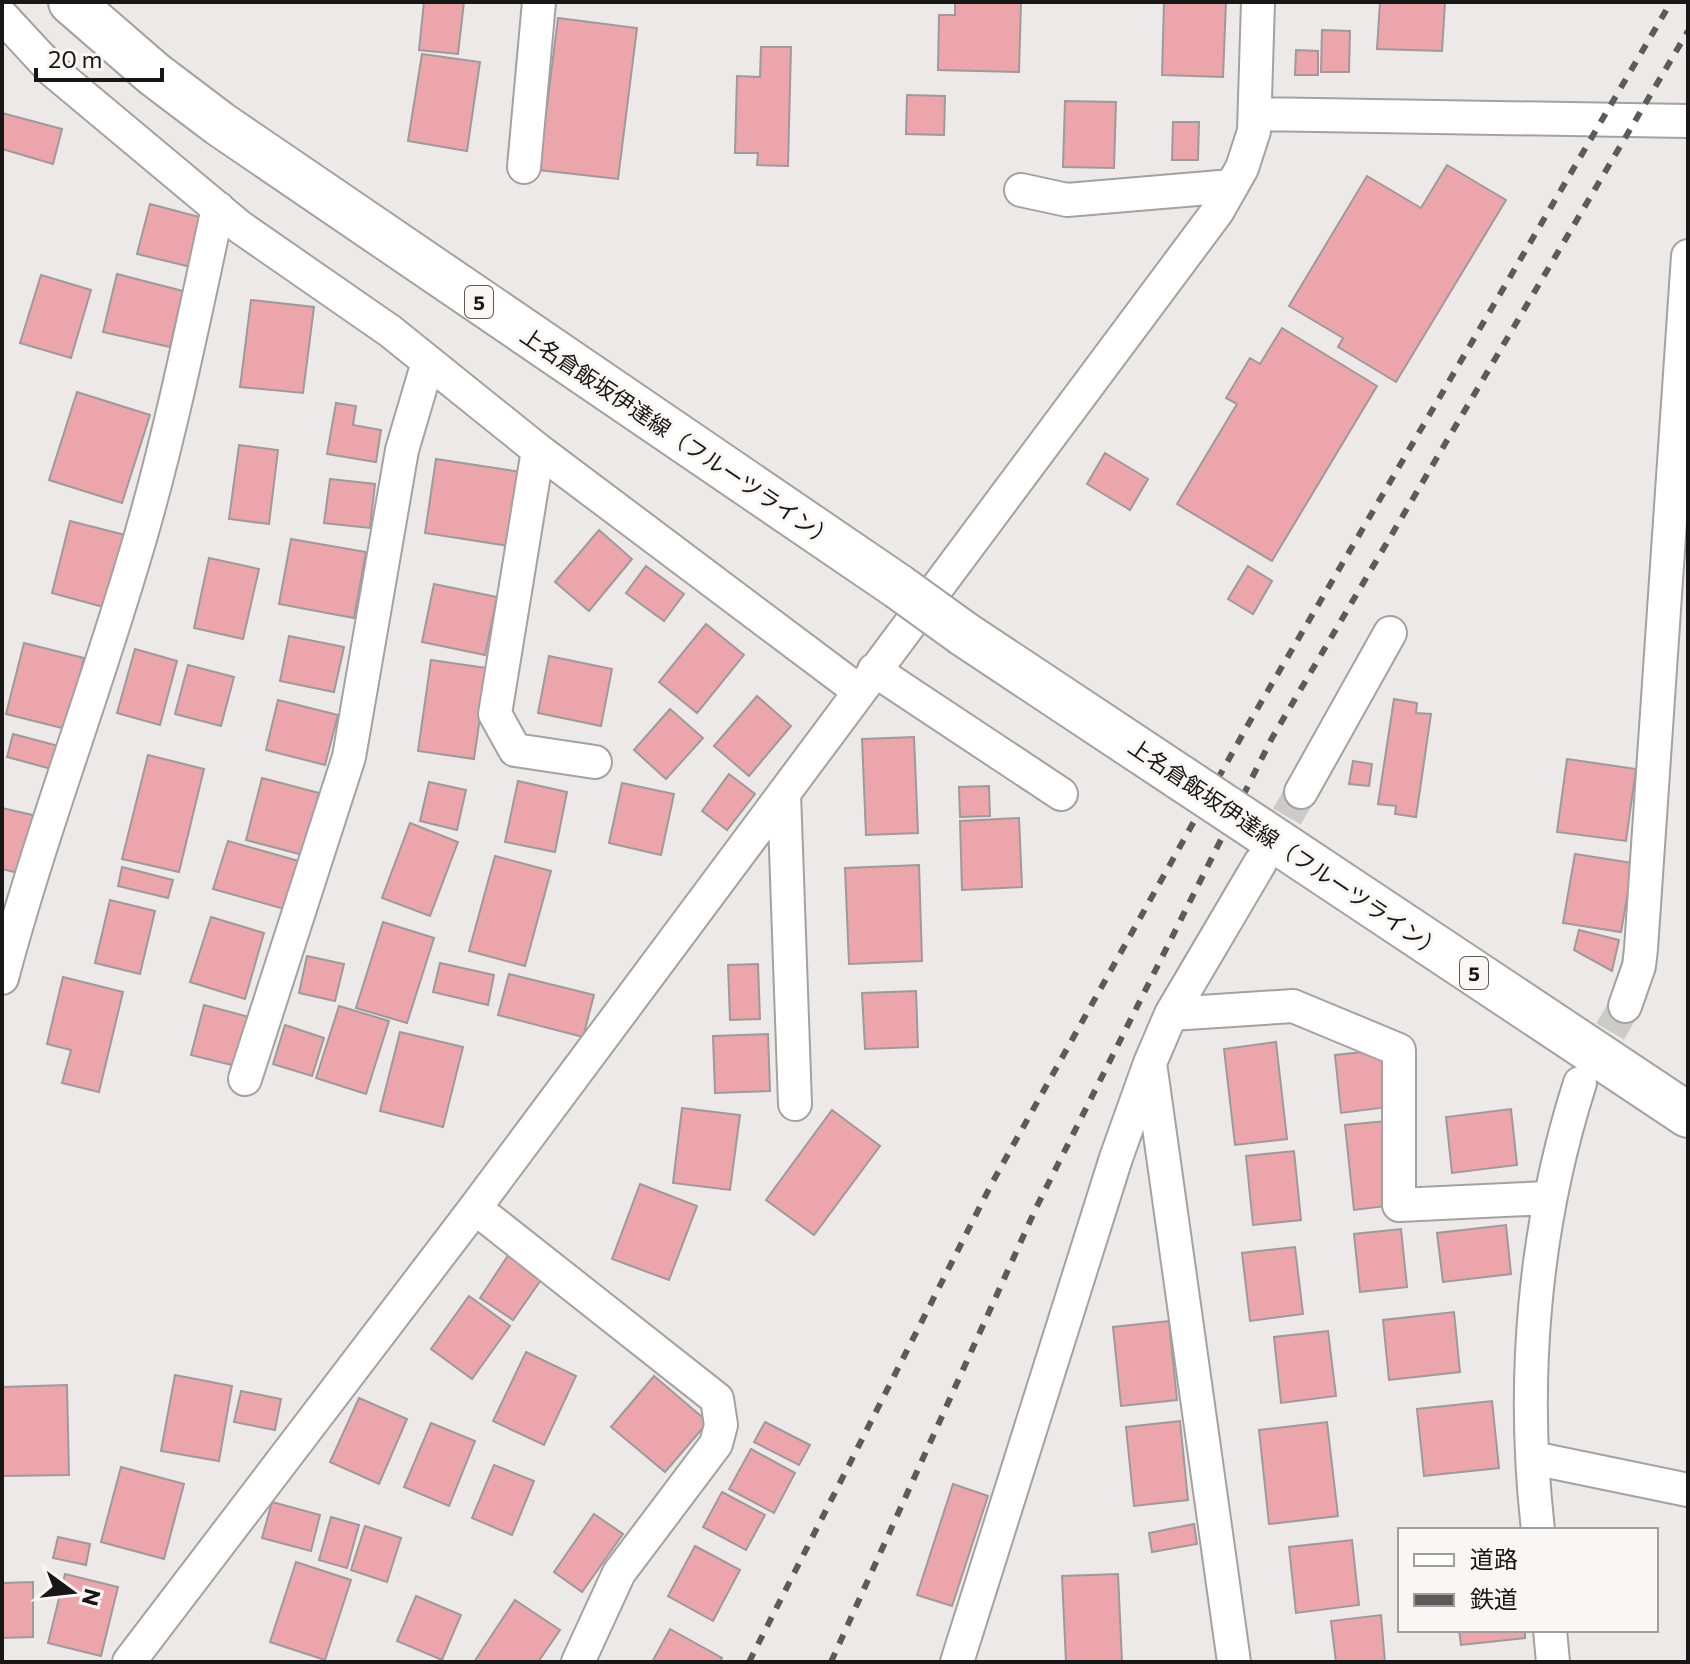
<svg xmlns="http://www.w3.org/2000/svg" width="1690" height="1664" font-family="Commissioner,'Noto Sans JP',sans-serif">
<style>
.building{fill:#eca6ab;stroke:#9e999a;stroke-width:2}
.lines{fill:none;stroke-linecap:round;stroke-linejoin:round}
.street-tunnel{stroke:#cdcaca;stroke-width:32;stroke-dasharray:32 16;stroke-linecap:butt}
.street-casing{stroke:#a5a0a1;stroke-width:36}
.primary-casing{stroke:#a5a0a1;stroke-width:48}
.street{stroke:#fff;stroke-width:32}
.primary{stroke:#fff;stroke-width:44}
.rail{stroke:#5c5a5a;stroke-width:6;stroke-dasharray:10 10;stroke-linecap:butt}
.primary-bridge-casing{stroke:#a5a0a1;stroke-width:48;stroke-linecap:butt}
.primary-bridge{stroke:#fff;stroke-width:44}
.labels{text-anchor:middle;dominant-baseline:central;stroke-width:6;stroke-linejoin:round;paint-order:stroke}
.shield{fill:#fbf6f6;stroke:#5c5a5a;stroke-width:2}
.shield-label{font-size:20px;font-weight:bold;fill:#181717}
.street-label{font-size:22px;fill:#181717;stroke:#fbf6f6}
</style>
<rect width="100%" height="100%" fill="#ede9e9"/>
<path class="building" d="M 424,2 L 464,2 L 458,54 L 419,50 Z
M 955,2 L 1021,2 L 1019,72 L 938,70 L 939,15 L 955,15 Z
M 1164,2 L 1226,2 L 1223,77 L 1162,75 Z
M 1380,2 L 1445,2 L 1442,51 L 1377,49 Z
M 558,18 L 637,28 L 618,179 L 539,170 Z
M 1322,30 L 1350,31 L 1349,72 L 1321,72 Z
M 761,47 L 791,47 L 788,166 L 757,165 L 758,153 L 735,153 L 737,76 L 760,77 Z
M 1296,50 L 1318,51 L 1318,75 L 1295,75 Z
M 422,54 L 480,62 L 467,151 L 408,141 Z
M 907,95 L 945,96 L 944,135 L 906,134 Z
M 1065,101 L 1116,102 L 1114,168 L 1063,167 Z
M 2,113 L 62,129 L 53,164 L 2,149 Z
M 1173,122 L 1199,122 L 1198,160 L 1172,160 Z
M 1447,165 L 1506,200 L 1396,382 L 1338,347 L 1343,338 L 1289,306 L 1367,176 L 1421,208 Z
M 150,204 L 203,218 L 191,267 L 137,254 Z
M 117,274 L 183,291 L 170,347 L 103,332 Z
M 41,275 L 91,290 L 71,358 L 20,343 Z
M 251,300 L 314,307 L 303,393 L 240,387 Z
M 1282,328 L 1377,386 L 1272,561 L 1177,504 L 1237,404 L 1226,398 L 1250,358 L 1260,364 Z
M 77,392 L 150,415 L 122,503 L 49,480 Z
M 336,403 L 356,406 L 353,425 L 381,430 L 376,462 L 327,454 Z
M 239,445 L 278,450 L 269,524 L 229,519 Z
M 1105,453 L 1148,479 L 1130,510 L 1087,484 Z
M 436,459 L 521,472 L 509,546 L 425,533 Z
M 330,479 L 375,484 L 370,528 L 324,523 Z
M 70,521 L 125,535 L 107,608 L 52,593 Z
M 599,530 L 632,559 L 589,611 L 555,582 Z
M 291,539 L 366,552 L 354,618 L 279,604 Z
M 209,558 L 259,569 L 243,639 L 194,628 Z
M 646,566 L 684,594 L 664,621 L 626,593 Z
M 1248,566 L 1272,581 L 1253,614 L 1228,599 Z
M 434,584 L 497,597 L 485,655 L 422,642 Z
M 706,624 L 744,655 L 697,713 L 659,682 Z
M 289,636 L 344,647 L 334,692 L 280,681 Z
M 24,643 L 84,658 L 66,729 L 6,714 Z
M 135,649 L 177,661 L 160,725 L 117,713 Z
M 549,656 L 612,669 L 601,726 L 538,713 Z
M 431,660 L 487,668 L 474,759 L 418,751 Z
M 188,665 L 234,677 L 221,726 L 175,714 Z
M 757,696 L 791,726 L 749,776 L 714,746 Z
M 1394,699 L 1417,703 L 1416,713 L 1431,714 L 1416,817 L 1395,814 L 1396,806 L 1378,804 Z
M 278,700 L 338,715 L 325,765 L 266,750 Z
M 670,709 L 703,738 L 666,779 L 634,750 Z
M 13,734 L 66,748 L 59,771 L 7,757 Z
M 914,737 L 918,833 L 866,835 L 862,739 Z
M 148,755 L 204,769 L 179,872 L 122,859 Z
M 1567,759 L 1636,769 L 1626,841 L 1557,832 Z
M 1353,761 L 1372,764 L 1369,786 L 1349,784 Z
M 729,774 L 755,794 L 727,830 L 702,811 Z
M 262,778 L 319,793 L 303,855 L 246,840 Z
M 518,781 L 567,792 L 555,852 L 505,842 Z
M 429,782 L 466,790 L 457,830 L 420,821 Z
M 622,783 L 674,794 L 661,855 L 609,843 Z
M 989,786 L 990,816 L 960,817 L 959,787 Z
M 2,808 L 37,816 L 22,874 L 2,869 Z
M 1019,818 L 1022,887 L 962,890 L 960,821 Z
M 410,823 L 458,842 L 430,916 L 382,898 Z
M 228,841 L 302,862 L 288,910 L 213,889 Z
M 1575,854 L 1633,863 L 1621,932 L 1563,923 Z
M 495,856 L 551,871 L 525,966 L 469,951 Z
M 919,865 L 922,961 L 849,964 L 845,868 Z
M 122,867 L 173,880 L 168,898 L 118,886 Z
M 110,900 L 155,911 L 140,974 L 95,963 Z
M 211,917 L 264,933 L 245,999 L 190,982 Z
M 383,922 L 434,938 L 407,1023 L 356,1008 Z
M 1579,930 L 1619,940 L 1612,971 L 1574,950 Z
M 307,956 L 344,964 L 335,1001 L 299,993 Z
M 440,963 L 494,975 L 488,1005 L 433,992 Z
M 758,964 L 760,1019 L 730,1020 L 728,965 Z
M 509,974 L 594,995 L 583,1037 L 498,1015 Z
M 63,977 L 123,992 L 99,1092 L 62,1083 L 71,1050 L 47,1044 Z
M 916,991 L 918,1047 L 865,1049 L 862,993 Z
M 204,1005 L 249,1017 L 236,1066 L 191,1055 Z
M 339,1006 L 389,1021 L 366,1094 L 316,1078 Z
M 285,1025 L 324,1038 L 312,1076 L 273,1064 Z
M 400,1032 L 463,1047 L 443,1127 L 380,1111 Z
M 768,1034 L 770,1091 L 715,1093 L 713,1036 Z
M 1276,1042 L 1287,1139 L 1235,1145 L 1224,1049 Z
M 1382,1050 L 1388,1107 L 1341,1113 L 1335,1055 Z
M 682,1108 L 740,1115 L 730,1190 L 673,1183 Z
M 1511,1109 L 1517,1165 L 1452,1173 L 1446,1117 Z
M 832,1110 L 880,1146 L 814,1235 L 766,1200 Z
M 1386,1121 L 1395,1205 L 1354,1210 L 1345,1125 Z
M 1294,1151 L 1301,1220 L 1253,1225 L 1246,1156 Z
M 640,1184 L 697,1206 L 669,1280 L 612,1259 Z
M 1506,1225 L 1511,1274 L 1443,1282 L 1437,1233 Z
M 1401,1229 L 1407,1287 L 1360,1292 L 1354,1234 Z
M 1295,1247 L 1303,1314 L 1250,1321 L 1242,1253 Z
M 509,1254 L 543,1277 L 513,1320 L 480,1298 Z
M 469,1296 L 510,1326 L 472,1379 L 431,1349 Z
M 1454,1312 L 1460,1372 L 1389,1380 L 1383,1320 Z
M 1169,1321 L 1177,1400 L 1121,1406 L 1113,1327 Z
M 1328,1331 L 1336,1396 L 1281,1403 L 1274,1337 Z
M 526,1352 L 576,1376 L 544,1445 L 493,1421 Z
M 175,1375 L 232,1386 L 219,1461 L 161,1451 Z
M 654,1376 L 708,1422 L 665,1472 L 611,1427 Z
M 67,1385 L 69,1475 L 3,1476 L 2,1387 Z
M 241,1391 L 281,1399 L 275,1430 L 234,1422 Z
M 359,1398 L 407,1419 L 379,1484 L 330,1462 Z
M 1492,1401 L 1499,1468 L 1424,1476 L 1417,1409 Z
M 1180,1421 L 1188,1500 L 1134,1506 L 1126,1427 Z
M 765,1422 L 810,1445 L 799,1465 L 754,1442 Z
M 1327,1422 L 1338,1516 L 1269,1524 L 1259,1430 Z
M 431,1423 L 475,1441 L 449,1506 L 404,1487 Z
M 751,1449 L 795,1473 L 774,1513 L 729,1489 Z
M 494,1465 L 534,1481 L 512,1535 L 472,1518 Z
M 121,1467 L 184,1484 L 164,1559 L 101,1542 Z
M 953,1484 L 988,1496 L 952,1606 L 917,1595 Z
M 722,1492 L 765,1515 L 746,1550 L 703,1527 Z
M 272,1502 L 320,1515 L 311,1551 L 262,1538 Z
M 594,1514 L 623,1534 L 582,1592 L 554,1572 Z
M 331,1517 L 359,1525 L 347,1568 L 319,1560 Z
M 1194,1524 L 1197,1544 L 1152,1552 L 1149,1533 Z
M 365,1526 L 401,1538 L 387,1582 L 351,1570 Z
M 58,1537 L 90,1544 L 86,1565 L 53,1558 Z
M 1352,1540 L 1359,1605 L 1296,1613 L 1289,1547 Z
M 695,1546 L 740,1570 L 713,1621 L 668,1596 Z
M 296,1562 L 351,1580 L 325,1660 L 270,1642 Z
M 65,1574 L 118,1587 L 101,1656 L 48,1643 Z
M 1118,1574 L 1122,1662 L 1066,1662 L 1062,1576 Z
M 33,1582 L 33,1637 L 2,1638 L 2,1583 Z
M 416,1596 L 461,1615 L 442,1660 L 397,1641 Z
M 515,1600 L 560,1630 L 538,1662 L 474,1662 Z
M 1381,1615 L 1385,1662 L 1336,1662 L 1331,1621 Z
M 670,1629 L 722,1658 L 720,1662 L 652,1662 Z
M 1459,1630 L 1525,1630 L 1525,1638 L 1461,1645 Z"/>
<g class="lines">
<path class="street-tunnel" d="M 1263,858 L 1301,792
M 1586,1073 L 1625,1006"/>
<defs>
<path id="street" d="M 2,16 L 52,70 L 240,227 L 390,331 L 538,450 L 859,691
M 1255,114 L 1688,121
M 524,167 L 539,2
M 1021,190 L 1067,200 L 1232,186
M 538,450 L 495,714 L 515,750 L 595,762
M 874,670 L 1061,794
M 1301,792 L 1390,633
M 784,793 L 795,1104
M 2,978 C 43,824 102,675 145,521 C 174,418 195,313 218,208
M 1625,1006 L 1639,966 L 1641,949 L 1688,256
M 1171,1014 L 1293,1006 L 1399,1050 L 1399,1205 L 1548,1198
M 1151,1070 L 1234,1662
M 245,1079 L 349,757 L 402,450 L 428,362
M 475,1208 L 717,1399 L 721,1425 L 716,1444 L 619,1573 L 578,1662
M 1533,1458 L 1688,1490
M 1538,1530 C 1521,1380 1534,1227 1580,1083
M 1550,1630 L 1553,1662
M 129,1662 L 475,1208 L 1217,212 L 1242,168 L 1254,131 L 1258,2
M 957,1662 L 1116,1158 L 1150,1063 L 1171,1014 L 1260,863"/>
<path id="primary" d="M 71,2 L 154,74 L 220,124 L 899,587
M 964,634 L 1181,778
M 1261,831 L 1688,1115"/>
</defs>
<use href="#street" class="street-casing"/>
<use href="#primary" class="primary-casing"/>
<use href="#street" class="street"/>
<use href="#primary" class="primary"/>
<path class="rail" d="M 749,1662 L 992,1183 L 1249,723 L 1671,2
M 831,1662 L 1036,1208 L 1272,738 L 1688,31"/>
<defs>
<path id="primary-bridge" d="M 899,587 L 964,634
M 1181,778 L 1261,831"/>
</defs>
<use href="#primary-bridge" class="primary-bridge-casing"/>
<use href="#primary-bridge" class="primary-bridge"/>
</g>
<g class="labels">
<g class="shield">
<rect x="465" y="286" width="28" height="32" rx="6"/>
<rect x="1460" y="957" width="28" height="32" rx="6"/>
</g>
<g class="shield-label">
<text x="479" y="302">5</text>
<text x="1474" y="973">5</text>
</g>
<g class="street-label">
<text transform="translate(678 437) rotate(34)">上名倉飯坂伊達線（フルーツライン）</text>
<text transform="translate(1286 848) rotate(34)">上名倉飯坂伊達線（フルーツライン）</text>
</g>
</g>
<rect width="1690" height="1664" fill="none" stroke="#181717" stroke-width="8"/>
<rect x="1398" y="1528" width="260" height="104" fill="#fbf6f6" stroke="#a09d9d" stroke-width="2"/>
<rect x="1414" y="1554" width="40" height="12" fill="#ffffff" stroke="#a09d9d" stroke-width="2"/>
<text x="1470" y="1568" font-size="24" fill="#181717">道路</text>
<rect x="1414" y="1594" width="40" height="12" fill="#5c5a5a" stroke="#a09d9d" stroke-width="2"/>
<text x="1470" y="1608" font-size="24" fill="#181717">鉄道</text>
<g transform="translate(72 1592) rotate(105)" stroke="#fbf6f6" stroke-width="6" paint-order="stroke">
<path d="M0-6L14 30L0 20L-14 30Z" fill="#181717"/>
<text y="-12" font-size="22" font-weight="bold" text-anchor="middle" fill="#181717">N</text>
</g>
<path d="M36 68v12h126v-12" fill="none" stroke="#181717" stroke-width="4"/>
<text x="48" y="68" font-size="24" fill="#181717" stroke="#fbf6f6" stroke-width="6" paint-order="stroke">20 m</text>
</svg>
